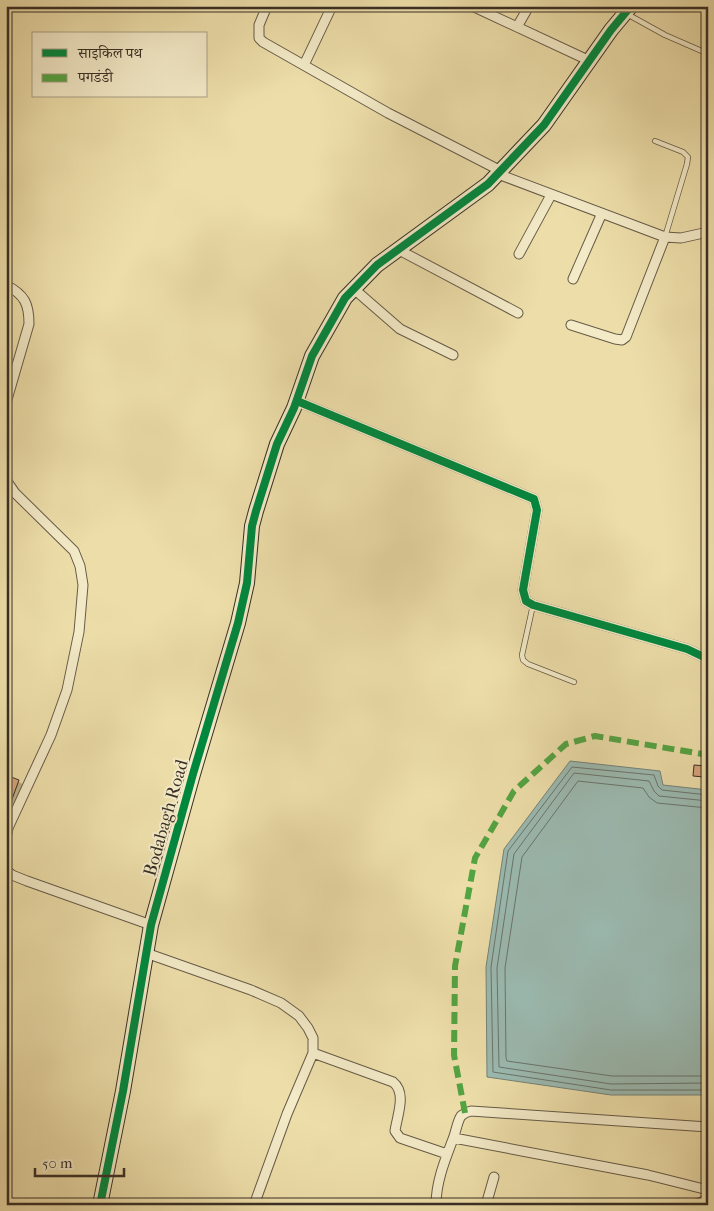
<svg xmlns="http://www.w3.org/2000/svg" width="714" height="1211" font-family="'IM FELL French Canon','Noto Serif Devanagari',serif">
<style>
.water{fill:#9bbab1;stroke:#748279}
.shadow{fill:#0003}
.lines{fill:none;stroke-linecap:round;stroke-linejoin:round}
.shore{stroke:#6a746c;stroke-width:1}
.building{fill:#d9a37c;stroke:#392f26}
.lane-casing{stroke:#665b47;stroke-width:6}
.street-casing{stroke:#665b47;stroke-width:11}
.secondary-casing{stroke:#392f26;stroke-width:16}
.lane{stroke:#f3eac7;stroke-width:4.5}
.street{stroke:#f3eac7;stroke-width:9}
.secondary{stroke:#f3eac7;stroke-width:14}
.quiet{stroke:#53a442;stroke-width:6;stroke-dasharray:12 6;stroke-linecap:butt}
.cycleway-casing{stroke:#f3eac7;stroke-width:11}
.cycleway{stroke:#00873e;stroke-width:8}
.labels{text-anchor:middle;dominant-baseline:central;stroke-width:4;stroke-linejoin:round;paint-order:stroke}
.street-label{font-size:18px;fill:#392f26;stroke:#f3eac7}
</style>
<rect width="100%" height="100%" fill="#eddea9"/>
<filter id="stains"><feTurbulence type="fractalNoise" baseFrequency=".004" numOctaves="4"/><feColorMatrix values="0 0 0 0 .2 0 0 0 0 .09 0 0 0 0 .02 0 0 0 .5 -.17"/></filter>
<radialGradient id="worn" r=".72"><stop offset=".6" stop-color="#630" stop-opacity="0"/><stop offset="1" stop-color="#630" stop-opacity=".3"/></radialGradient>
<path class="water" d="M 570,761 L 660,771 L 663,785 L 708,790 L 708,1095 L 611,1095 L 487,1077 L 486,967 L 504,849 Z"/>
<path class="shadow" d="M 705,767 L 707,768 L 706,778 L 694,776 Z
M 6,776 L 25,785 L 18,805 L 6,801 Z"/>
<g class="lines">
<path class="shore" d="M 708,795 L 662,790 L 658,786 L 654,775 L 572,767 L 508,851 L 491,967 L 493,1072 L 611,1090 L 708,1090
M 708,801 L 659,796 L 654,791 L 649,781 L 574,773 L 514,854 L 497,968 L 499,1067 L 611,1084 L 708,1083
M 708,808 L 657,803 L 649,797 L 643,788 L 578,781 L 522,857 L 505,968 L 506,1058 L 507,1061 L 612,1076 L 708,1076"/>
</g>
<path class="building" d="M 694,765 L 706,766 L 704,777 L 693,776 Z
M 6,775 L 19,780 L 11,802 L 6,801 Z"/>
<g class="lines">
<defs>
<path id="lane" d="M 627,14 L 665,35 L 704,52
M 655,141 L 683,152 L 688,157 L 687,164 L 665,237
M 533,605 L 522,655 L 523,660 L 528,664 L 574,682"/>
<path id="street" d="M 267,6 L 259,25 L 259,38 L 263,42 L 388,113 L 501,171
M 472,6 L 590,61
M 517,27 L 529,6
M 304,65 L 332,6
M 498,174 L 665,237 L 681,238 L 708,232
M 399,250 L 518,313
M 519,254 L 551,195
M 573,279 L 602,213
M 6,285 C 25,295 29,304 29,324 L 6,403
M 354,289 L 400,329 L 453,355
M 571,325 L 615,339 L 622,340 L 626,337 L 665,237
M 297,401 L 534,499 L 537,510 L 523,590 L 526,601 L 533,605 L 687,649 L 708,659
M 6,480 L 15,493 L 74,551 L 80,566 L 83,585 L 79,632 L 67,690 L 51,735 L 8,828 L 6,839
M 6,870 L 12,875 L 27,881 L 151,925
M 146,953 L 251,990 L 281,1003 L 299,1016 L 308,1028 L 313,1038 L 313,1053 L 287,1114 L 254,1205
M 313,1053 L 393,1082 C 407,1093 397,1116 395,1131 L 400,1138 L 447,1154
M 454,1138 L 648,1175 L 708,1190
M 436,1205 C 436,1182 445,1160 453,1139 C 456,1132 457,1122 461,1116 C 464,1113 467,1112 471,1111 L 708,1127
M 486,1205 L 494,1177
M 695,1205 L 708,1199"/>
<path id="secondary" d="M 100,1205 L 123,1091 L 151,925 L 193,774 L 238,623 L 247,583 L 252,526 L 256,511 L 277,444 L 294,408 L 312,356 L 345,298 L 377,265 L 488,184 L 544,125 L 611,30 L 631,6"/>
</defs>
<use href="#lane" class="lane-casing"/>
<use href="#street" class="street-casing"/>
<use href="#secondary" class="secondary-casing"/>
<use href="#lane" class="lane"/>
<use href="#street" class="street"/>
<use href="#secondary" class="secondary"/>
<path class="quiet" d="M 465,1113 L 454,1055 L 455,966 L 475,858 L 514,791 L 566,744 L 595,736 L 708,755"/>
<defs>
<path id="cycleway" d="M 297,401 L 534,499 L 537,510 L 523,590 L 526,601 L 533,605 L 687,649 L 708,659
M 100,1205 L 123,1091 L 151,925 L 193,774 L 238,623 L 247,583 L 252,526 L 256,511 L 277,444 L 294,408 L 312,356 L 345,298 L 377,265 L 488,184 L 544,125 L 611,30 L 631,6"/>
</defs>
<use href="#cycleway" class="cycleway-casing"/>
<use href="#cycleway" class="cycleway"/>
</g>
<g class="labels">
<g class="street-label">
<text transform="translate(166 818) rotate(-74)">Bodabagh Road</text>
</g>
</g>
<rect width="714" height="1211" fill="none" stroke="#eddea9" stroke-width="25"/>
<rect x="8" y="8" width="699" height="1196" fill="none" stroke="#392f26" stroke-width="2.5"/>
<rect x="12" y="12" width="689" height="1186" fill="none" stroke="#392f26"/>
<rect x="32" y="32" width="175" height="65" fill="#f3eac7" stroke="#a99f87"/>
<rect x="42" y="49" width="25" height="8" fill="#00873e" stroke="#a99f87"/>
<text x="78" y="58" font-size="15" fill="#392f26">साइकिल पथ</text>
<rect x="42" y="74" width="25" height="8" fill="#53a442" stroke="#a99f87"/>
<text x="78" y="82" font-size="15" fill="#392f26">पगडंडी</text>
<path d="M35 1168v8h89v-8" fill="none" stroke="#392f26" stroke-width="2.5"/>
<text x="42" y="1168" font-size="15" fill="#392f26" stroke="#f3eac7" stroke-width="4" paint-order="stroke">50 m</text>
<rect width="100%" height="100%" filter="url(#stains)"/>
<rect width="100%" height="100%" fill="url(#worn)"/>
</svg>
